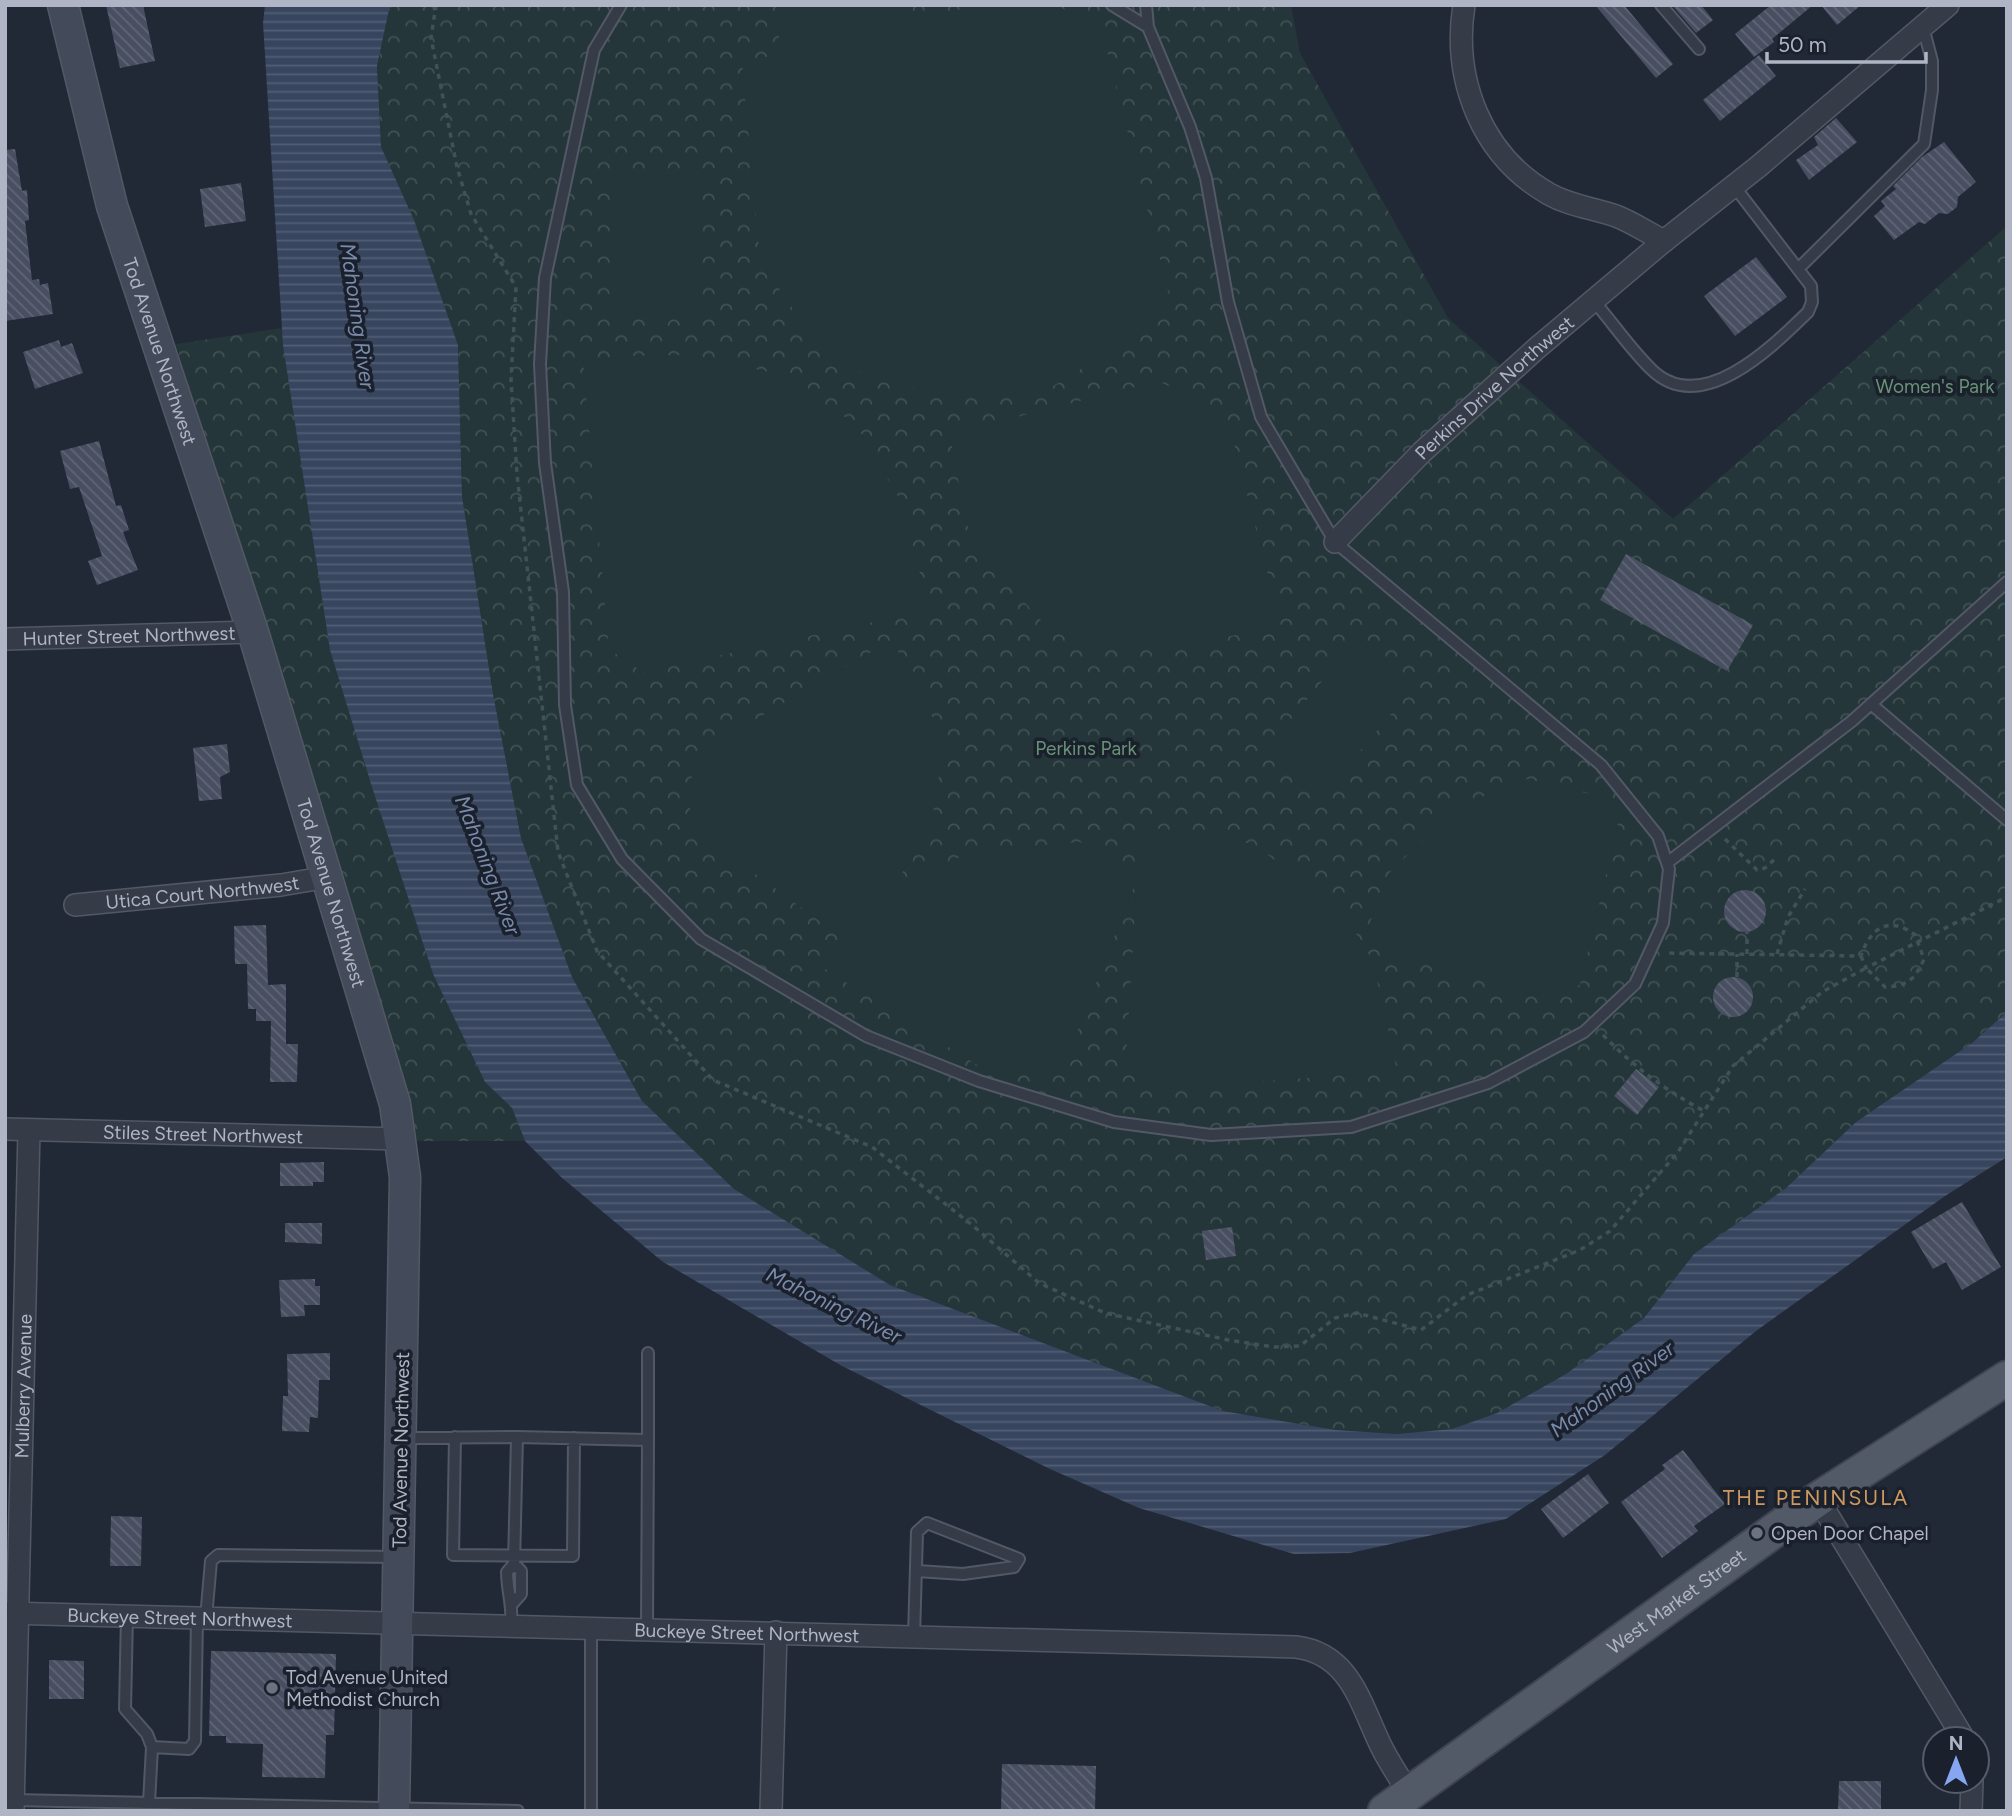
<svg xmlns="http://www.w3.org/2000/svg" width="2012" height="1816" font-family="Figtree,sans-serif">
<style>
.forest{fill:url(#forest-crowns)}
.pitch{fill:#243639}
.water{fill:url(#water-rules)}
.building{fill:url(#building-back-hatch)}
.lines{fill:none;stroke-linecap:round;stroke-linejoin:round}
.lane-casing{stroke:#525865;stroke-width:14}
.street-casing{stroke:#525865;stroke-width:24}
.secondary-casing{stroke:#525865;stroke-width:33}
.primary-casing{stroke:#3e4451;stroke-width:37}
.path{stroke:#415155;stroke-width:3.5;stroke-dasharray:5 5;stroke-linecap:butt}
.lane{stroke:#353b47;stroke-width:10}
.street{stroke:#353b47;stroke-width:21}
.secondary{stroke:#434a5a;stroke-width:30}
.primary{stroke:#535a67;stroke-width:33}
.worship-dot{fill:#6b7280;stroke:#1a202c;stroke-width:2.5}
.labels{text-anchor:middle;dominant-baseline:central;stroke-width:7;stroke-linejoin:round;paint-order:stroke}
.street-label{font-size:19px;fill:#afb5c4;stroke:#1a202c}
.park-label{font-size:19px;fill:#689376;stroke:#1a202c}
.poi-label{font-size:19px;fill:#afb5c4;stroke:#1a202c;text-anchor:start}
.water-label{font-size:21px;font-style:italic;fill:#798aab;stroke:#1a202c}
.neighbourhood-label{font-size:21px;letter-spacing:2px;fill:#ce9961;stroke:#1a202c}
</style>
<defs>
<pattern id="forest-crowns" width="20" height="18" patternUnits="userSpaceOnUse" patternTransform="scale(1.75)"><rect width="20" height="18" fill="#243639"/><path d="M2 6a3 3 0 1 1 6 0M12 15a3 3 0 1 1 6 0" fill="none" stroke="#415154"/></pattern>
<pattern id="water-rules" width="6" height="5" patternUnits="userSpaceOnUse" patternTransform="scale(1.75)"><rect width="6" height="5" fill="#38455f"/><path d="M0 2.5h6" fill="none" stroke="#525e74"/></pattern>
<pattern id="building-back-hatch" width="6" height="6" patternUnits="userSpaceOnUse" patternTransform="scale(1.75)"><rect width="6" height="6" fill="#484f61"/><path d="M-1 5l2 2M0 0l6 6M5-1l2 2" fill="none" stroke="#606676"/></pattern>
</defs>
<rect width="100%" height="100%" fill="#212937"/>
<path class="forest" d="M 390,5 L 1291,5 L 1300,53 L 1448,318 L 1673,519 L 2007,226 L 2007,1012 L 1972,1043 L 1856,1122 L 1786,1188 L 1694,1254 L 1644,1318 L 1566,1374 L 1497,1413 L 1452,1429 L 1397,1434 L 1336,1430 L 1223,1411 L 890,1285 L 733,1189 L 642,1101 L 572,977 L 521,838 L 493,694 L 462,496 L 458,345 L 381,147 L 377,66 Z
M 282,328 L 330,650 L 433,974 L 485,1082 L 512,1108 L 525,1141 L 414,1141 L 412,1110 L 176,344 Z"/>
<path class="pitch" d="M 781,5 L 909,5 L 909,22 L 978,5 L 1058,5 L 1104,39 L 1173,311 L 1047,390 L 958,398 L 869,379 L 806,328 L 760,260 L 742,63 L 778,54 Z
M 614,173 L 702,177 L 698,315 L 609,311 Z
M 690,355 L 769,372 L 855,423 L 903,505 L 929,610 L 643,672 L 609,649 L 583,361 L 630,356 Z
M 1158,381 L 1226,413 L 1281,626 L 1186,645 L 1097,650 L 1047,627 L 1002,577 L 966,524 L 950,434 Z
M 1357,639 L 1414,686 L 1321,798 L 1264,752 Z
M 890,641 L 918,678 L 943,747 L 932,820 L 893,889 L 971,852 L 1080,842 L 1138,876 L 1141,826 L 1253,844 L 1340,909 L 1362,943 L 1390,872 L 1457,807 L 1527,779 L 1623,802 L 1580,985 L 1534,995 L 1363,944 L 1373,962 L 1397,1071 L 1163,1089 L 1126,1060 L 1137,879 L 1064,1065 L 996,1077 L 819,965 L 844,939 L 689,825 L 693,756 Z"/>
<path class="water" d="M 265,5 L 390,5 L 377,66 L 381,147 L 414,220 L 458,345 L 462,496 L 493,694 L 521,838 L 572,977 L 642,1101 L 734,1189 L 890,1285 L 1223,1411 L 1336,1430 L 1397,1434 L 1452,1429 L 1497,1413 L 1566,1374 L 1644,1318 L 1694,1254 L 1786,1188 L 1856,1122 L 1972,1043 L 2007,1012 L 2007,1157 L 1945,1196 L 1756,1331 L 1605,1455 L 1506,1519 L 1350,1553 L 1294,1554 L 1139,1508 L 1050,1469 L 842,1366 L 663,1262 L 561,1177 L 525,1141 L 512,1108 L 485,1082 L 433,974 L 372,787 L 330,650 L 283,345 L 263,23 Z"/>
<path class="building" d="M 106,5 L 143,5 L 155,61 L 120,68 Z
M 1595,5 L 1624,5 L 1673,64 L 1656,78 Z
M 1672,5 L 1701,5 L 1713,20 L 1696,33 Z
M 1771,5 L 1813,5 L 1772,39 L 1774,42 L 1754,57 L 1735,34 Z
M 1821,5 L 1861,5 L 1837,25 Z
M 1759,55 L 1776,76 L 1720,121 L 1703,100 Z
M 1836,118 L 1857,142 L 1809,180 L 1796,160 L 1818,145 L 1814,137 Z
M 1944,142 L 1976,182 L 1958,197 L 1957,207 L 1948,214 L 1939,213 L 1925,224 L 1919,222 L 1894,240 L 1874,216 L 1885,206 L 1881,201 L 1896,189 L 1893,186 L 1922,157 Z
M 15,149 L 22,191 L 27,190 L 29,220 L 25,221 L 32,280 L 39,279 L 40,285 L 48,283 L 53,314 L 5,321 L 5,150 Z
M 241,183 L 246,221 L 205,227 L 200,189 Z
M 1756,257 L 1787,297 L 1735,336 L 1704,296 Z
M 59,340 L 61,347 L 72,343 L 83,373 L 35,389 L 23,352 Z
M 99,441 L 116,506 L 121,505 L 129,530 L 123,532 L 138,570 L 97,585 L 88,561 L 102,556 L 79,487 L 70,489 L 60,451 Z
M 1626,554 L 1753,625 L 1727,671 L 1600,600 Z
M 227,744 L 230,772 L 220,777 L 222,799 L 199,801 L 193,748 Z
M1724 911a21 21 0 1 1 42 0a21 21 0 1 1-42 0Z
M 266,925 L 268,985 L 286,984 L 286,1044 L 298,1044 L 297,1082 L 270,1082 L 271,1021 L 256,1021 L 256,1009 L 248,1009 L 247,964 L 235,964 L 234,926 Z
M1713 997a20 20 0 1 1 40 0a20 20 0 1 1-40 0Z
M 1636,1069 L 1659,1087 L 1637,1115 L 1614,1096 Z
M 324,1162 L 324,1182 L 313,1182 L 313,1186 L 280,1186 L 280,1163 Z
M 1962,1202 L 2001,1267 L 1962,1290 L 1946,1262 L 1933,1269 L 1911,1232 Z
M 285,1223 L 322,1223 L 322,1244 L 285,1242 Z
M 1232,1227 L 1236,1256 L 1206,1260 L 1202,1231 Z
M 315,1279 L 315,1286 L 320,1286 L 320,1305 L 304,1305 L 305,1316 L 281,1317 L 279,1280 Z
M 330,1353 L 330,1380 L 319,1380 L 318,1418 L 310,1417 L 309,1432 L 282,1431 L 283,1396 L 288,1396 L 287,1354 Z
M 1683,1450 L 1725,1504 L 1694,1526 L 1698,1531 L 1662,1558 L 1621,1502 L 1665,1469 L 1662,1465 Z
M 1588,1474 L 1609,1503 L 1563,1538 L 1541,1509 Z
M 111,1516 L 142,1517 L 141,1566 L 110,1566 Z
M 211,1651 L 336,1654 L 334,1735 L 326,1735 L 325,1778 L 262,1777 L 263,1744 L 226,1743 L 226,1736 L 209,1736 Z
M 49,1660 L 84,1661 L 84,1699 L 49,1699 Z
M 1002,1764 L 1096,1766 L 1095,1811 L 1001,1811 Z
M 1839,1781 L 1881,1781 L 1881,1811 L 1838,1811 Z"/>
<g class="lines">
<defs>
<path id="lane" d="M 621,5 L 594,50 L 545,278 L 540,364 L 545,463 L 563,592 L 565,705 L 577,785 L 622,859 L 701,939 L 866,1036 L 979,1081 L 1114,1122 L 1211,1135 L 1351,1127 L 1488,1083 L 1584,1032 L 1635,984 L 1663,923 L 1669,869 L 1658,836 L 1601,765 L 1335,542 L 1261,417 L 1228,302 L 1206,178 L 1190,127 L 1148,27 L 1112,5
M 1146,5 L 1148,27
M 1661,5 L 1699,49
M 1798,269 L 1924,144 L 1932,90 L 1932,61 L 1923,27
M 1593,300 C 1613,323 1631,350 1652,370 C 1702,418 1774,345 1808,312 L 1812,302 L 1811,286 L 1734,186
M 1871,704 L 2007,820
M 1667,863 L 1852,721 L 2007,582
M 455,1437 L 453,1555 L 573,1556 L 574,1438
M 404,1438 L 517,1437
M 514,1564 L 517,1437 L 648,1440 L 648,1353
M 127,1616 L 125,1709 L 147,1734 L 152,1747 L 149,1803
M 206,1618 L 211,1561 L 218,1555 L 397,1557
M 511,1624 C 513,1605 507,1591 507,1572 L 514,1564 L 521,1571 L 521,1594 L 513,1603
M 647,1628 L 648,1440
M 914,1636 L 917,1532 L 927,1523 L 1019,1559 L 1014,1567 L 963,1574 L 917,1571
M 152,1747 L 189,1749 L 195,1741 L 197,1618
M 14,1800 L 518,1811
M 591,1811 L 591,1627"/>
<g id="street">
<path d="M 1464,5 C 1452,80 1482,156 1549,194 C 1570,206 1593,208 1616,216 C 1632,222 1648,233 1664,241 L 1759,166 L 1948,5"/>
<path id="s1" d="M 1335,542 L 1422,452 L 1537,348 L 1664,241"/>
<path id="s2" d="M 5,639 L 253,632"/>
<path id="s3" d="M 75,905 L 281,885 L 328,877"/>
<path id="s4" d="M 5,1129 L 400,1139"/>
<path d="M 1818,1499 L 1964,1739"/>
<path id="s5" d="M 5,1613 L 1296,1647 C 1352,1654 1361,1707 1383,1750 C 1391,1765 1400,1779 1409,1793"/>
<path id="s6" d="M 13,1811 L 29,1130"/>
<path d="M 771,1811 L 776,1632"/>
<path d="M 1971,1811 L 1972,1781"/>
</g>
<g id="secondary">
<path id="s7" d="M 63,5 L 112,206 L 253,632 L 395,1104 L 405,1177 L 394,1811"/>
</g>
<g id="primary">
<path id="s8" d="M 1385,1811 L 1818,1499 L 2007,1378"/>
</g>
</defs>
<use href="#lane" class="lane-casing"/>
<use href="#street" class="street-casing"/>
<use href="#secondary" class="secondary-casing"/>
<use href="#primary" class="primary-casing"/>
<path class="path" d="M 436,5 L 431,38 L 457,167 L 471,214 L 516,287 L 511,380 L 517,474 L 558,852 L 597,951 L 713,1080 L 872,1147 L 971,1224 L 1039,1283 L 1105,1313 L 1228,1340 L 1274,1347 L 1300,1346 L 1335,1318 L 1357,1313 L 1421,1330 L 1467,1295 L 1580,1250 L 1610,1231 L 1678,1152 L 1733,1066 L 1822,992 L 1866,968 L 1885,987 C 1907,986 1915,980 1924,959 L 1915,935 C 1889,915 1870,928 1861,956 L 1666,953
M 1725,839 L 1757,870 L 1765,868 L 1776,858
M 1747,954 L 1747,932
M 1777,954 L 1788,917 L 1805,889
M 1861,956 L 1866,968 L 2007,897
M 1737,977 L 1737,954
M 1603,1035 C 1634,1067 1665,1090 1704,1111"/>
<use href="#lane" class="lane"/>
<use href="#street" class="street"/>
<use href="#secondary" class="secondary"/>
<use href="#primary" class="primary"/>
</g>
<g class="worship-dot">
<circle cx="1757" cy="1533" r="7"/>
<circle cx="272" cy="1688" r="7"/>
</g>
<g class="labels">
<g class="street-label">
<text stroke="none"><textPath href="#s7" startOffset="360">Tod Avenue Northwest</textPath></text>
<text stroke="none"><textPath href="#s1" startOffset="222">Perkins Drive Northwest</textPath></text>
<text stroke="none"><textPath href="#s2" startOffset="124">Hunter Street Northwest</textPath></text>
<text stroke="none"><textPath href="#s3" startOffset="128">Utica Court Northwest</textPath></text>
<text stroke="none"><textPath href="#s7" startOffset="928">Tod Avenue Northwest</textPath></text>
<text stroke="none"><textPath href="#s4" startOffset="198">Stiles Street Northwest</textPath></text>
<text stroke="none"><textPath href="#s6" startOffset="425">Mulberry Avenue</textPath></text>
<text transform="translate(401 1450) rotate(-89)">Tod Avenue Northwest</text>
<text stroke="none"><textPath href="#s8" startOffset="359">West Market Street</textPath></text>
<text stroke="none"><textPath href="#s5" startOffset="175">Buckeye Street Northwest</textPath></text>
<text stroke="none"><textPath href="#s5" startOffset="742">Buckeye Street Northwest</textPath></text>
</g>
<g class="park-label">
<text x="1935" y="386">Women's Park</text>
<text x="1086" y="748">Perkins Park</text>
</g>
<g class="poi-label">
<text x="1771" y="1533">Open Door Chapel</text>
<text x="286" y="1677">Tod Avenue United<tspan x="286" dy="22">Methodist Church</tspan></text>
</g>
<g class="water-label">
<text transform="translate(358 316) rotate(82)">Mahoning River</text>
<text transform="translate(488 865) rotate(69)">Mahoning River</text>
<text transform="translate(834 1305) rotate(26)">Mahoning River</text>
<text transform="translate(1612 1389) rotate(-36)">Mahoning River</text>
</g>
<g class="neighbourhood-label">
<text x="1816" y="1497">THE PENINSULA</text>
</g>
</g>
<rect width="2012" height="1816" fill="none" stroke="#afb5c4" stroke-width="14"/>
<g transform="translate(1956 1760)"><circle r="33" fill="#1a202c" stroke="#565c69" stroke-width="2"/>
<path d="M0-5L12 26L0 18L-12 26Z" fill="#86a6f2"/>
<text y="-10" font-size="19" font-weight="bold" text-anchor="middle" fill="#afb5c4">N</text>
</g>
<path d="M1767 52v10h159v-10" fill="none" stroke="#afb5c4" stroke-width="3.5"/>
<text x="1778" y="52" font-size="21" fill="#afb5c4" stroke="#1a202c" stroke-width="5" paint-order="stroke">50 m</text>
</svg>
